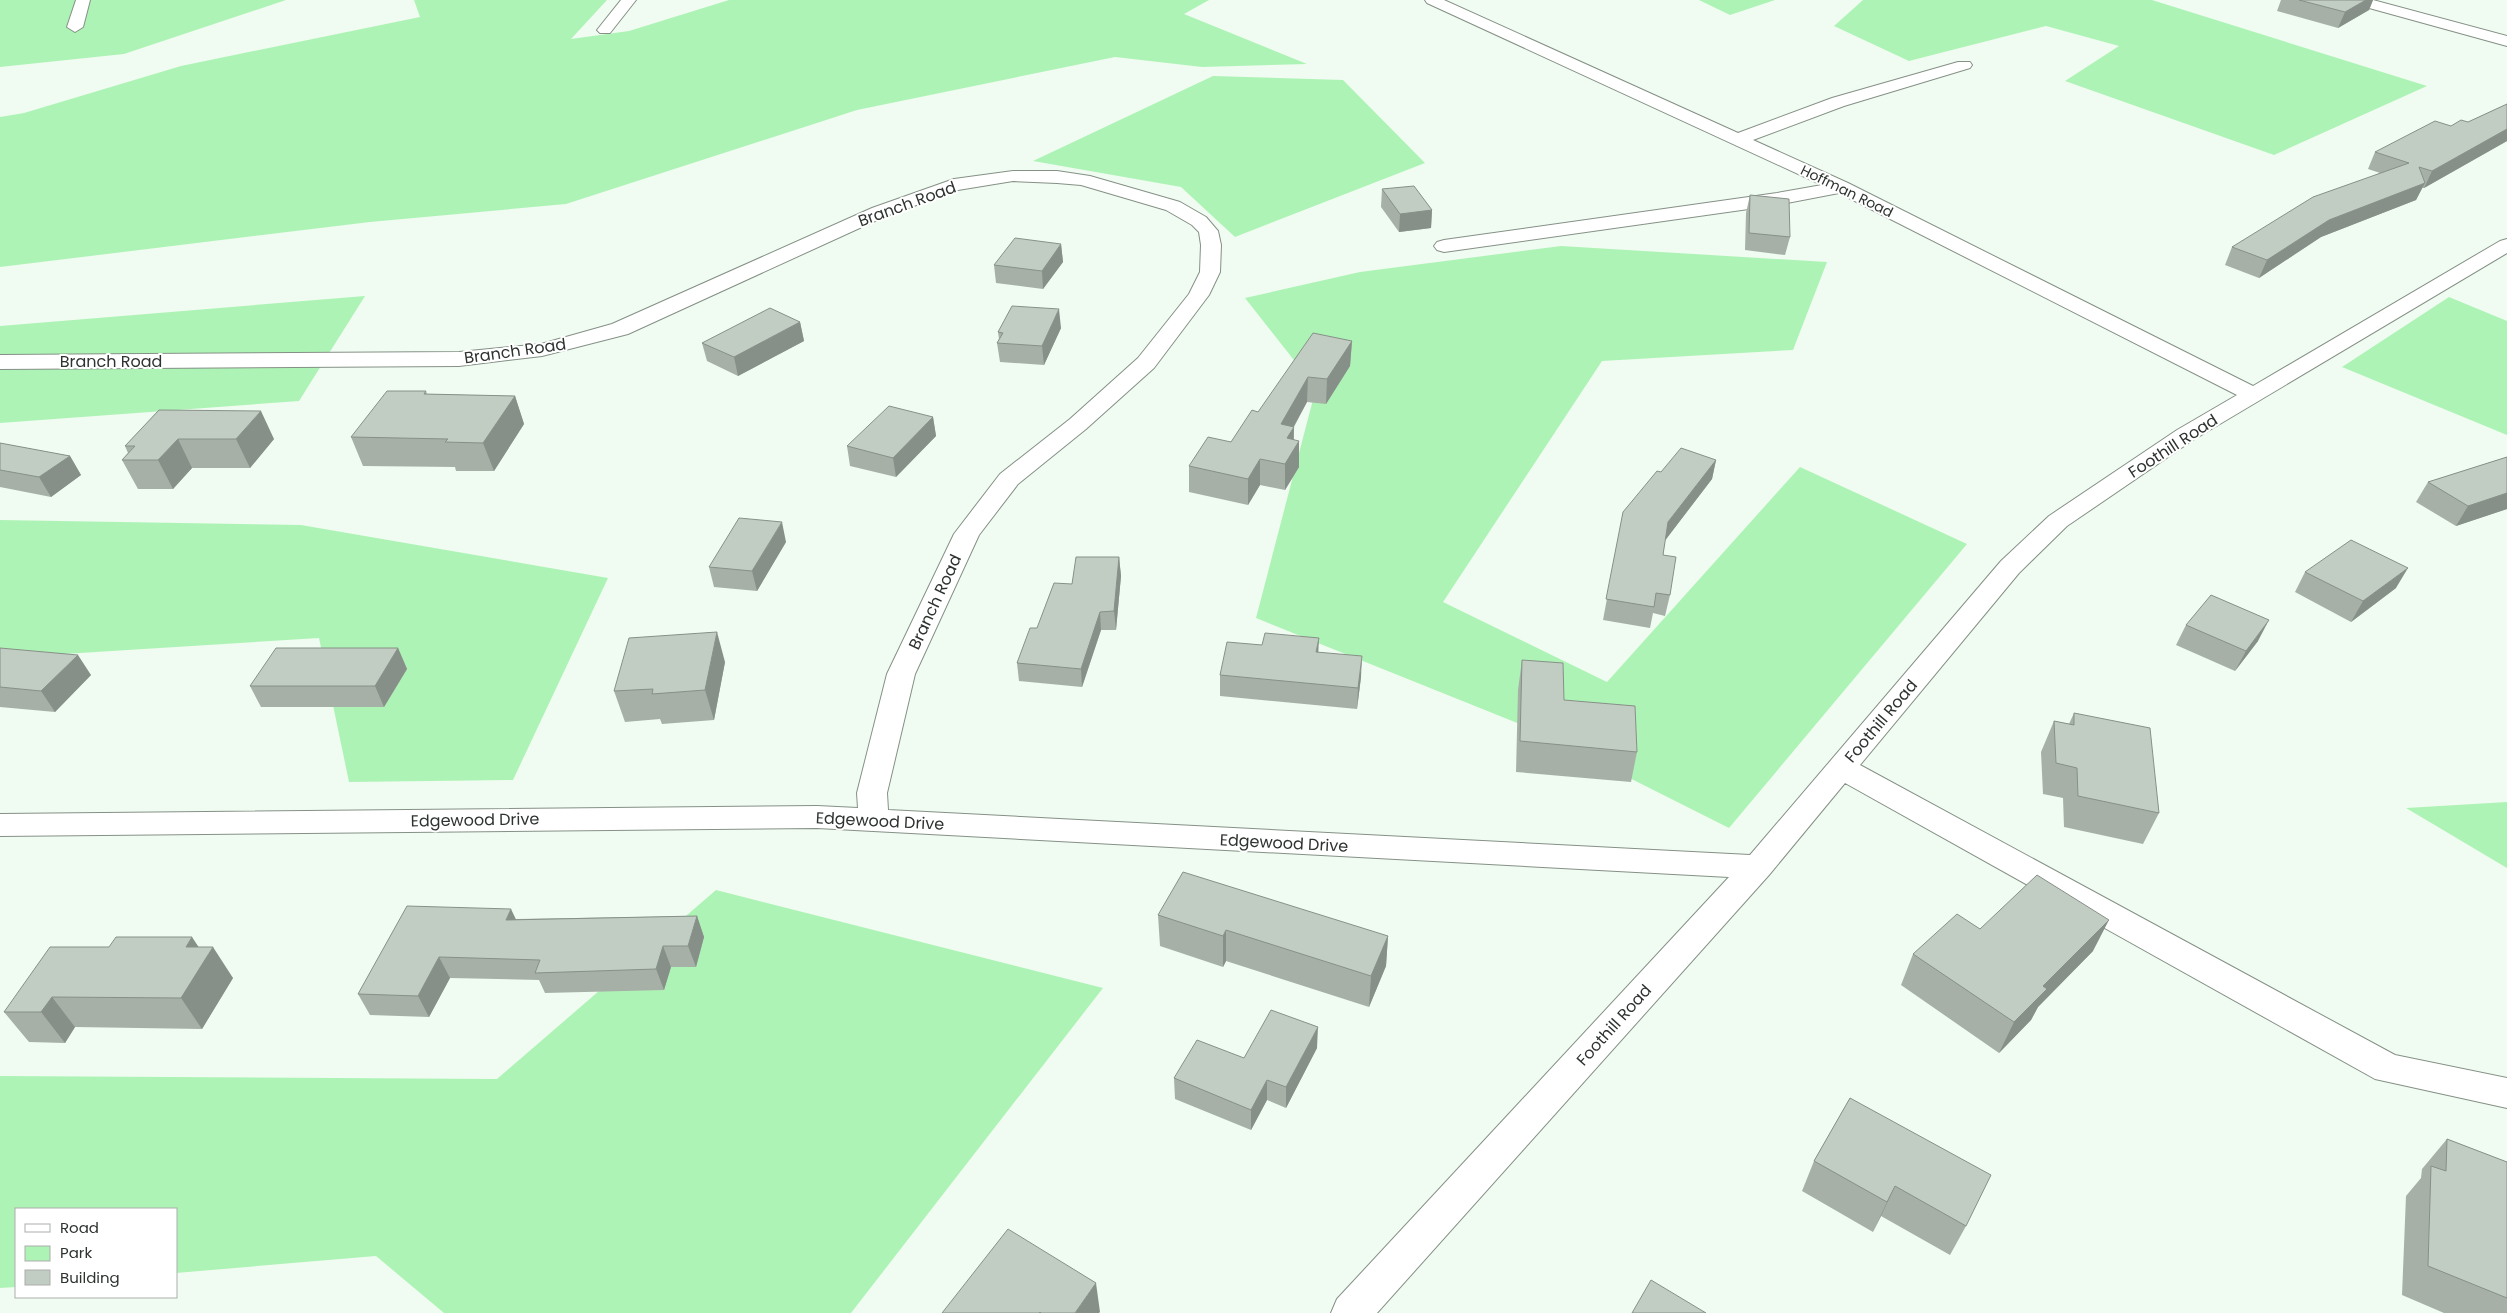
<svg xmlns="http://www.w3.org/2000/svg" width="2507" height="1313" font-family="Poppins,sans-serif">
<style>
.green{fill:#aef3b6}
.lines{fill:none;stroke-linecap:round;stroke-linejoin:round}
.minor-casing{stroke:#859086;stroke-width:2}
.minor{fill:#fff;fill-rule:evenodd}
.wall{fill:#a6b0a7}
.shaded-wall{fill:#879088}
.building{fill:#c1cdc2;stroke:#879088}
.labels{text-anchor:middle;dominant-baseline:central;stroke-width:4;stroke-linejoin:round;paint-order:stroke}
.far-street-label{font-size:14px;fill:#2e332f;stroke:#fff}
.street-label{font-size:16px;fill:#2e332f;stroke:#fff}
</style>
<rect width="100%" height="100%" fill="#f0fcf1"/>
<path class="green" d="M 0,0 L 286,0 L 124,54 L 0,67 Z
M 414,0 L 607,0 L 571,39 L 629,31 L 729,0 L 1209,0 L 1184,14 L 1307,64 L 1202,67 L 1115,57 L 857,110 L 566,204 L 370,222 L 0,267 L 0,117 L 24,113 L 181,66 L 420,17 Z
M 1699,0 L 1775,0 L 1730,15 Z
M 1863,0 L 2152,0 L 2427,86 L 2274,155 L 2065,81 L 2119,46 L 2046,26 L 1909,61 L 1834,26 Z
M 1213,76 L 1343,80 L 1425,163 L 1235,237 L 1181,187 L 1033,161 Z
M 1561,246 L 1827,262 L 1793,350 L 1602,361 L 1443,602 L 1607,682 L 1800,467 L 1967,544 L 1729,828 L 1532,729 L 1256,618 L 1316,388 L 1245,298 L 1360,272 Z
M 365,296 L 299,401 L 0,423 L 0,326 Z
M 2449,297 L 2507,321 L 2507,435 L 2342,367 Z
M 0,520 L 301,525 L 608,578 L 513,780 L 349,782 L 319,638 L 0,658 Z
M 2507,802 L 2507,868 L 2406,808 Z
M 716,890 L 1103,988 L 851,1313 L 444,1313 L 376,1256 L 176,1273 L 176,1209 L 16,1209 L 16,1287 L 0,1288 L 0,1076 L 497,1079 Z"/>
<g class="lines">
<defs>
<path id="minor" d="M 76,0 L 90,0 L 83,27 L 75,32 L 67,27 Z
M 621,0 L 636,0 L 610,33 L 600,33 L 597,30 Z
M 1425,0 L 1444,0 L 1738,133 L 1832,98 L 1958,62 L 1970,62 L 1972,65 L 1970,68 L 1844,106 L 1753,140 L 1848,183 L 2253,386 L 2500,241 L 2507,239 L 2507,253 L 2193,440 L 2067,526 L 2019,573 L 1860,765 L 2395,1055 L 2507,1078 L 2507,1108 L 2375,1079 L 1845,783 L 1769,875 L 1377,1313 L 1331,1313 L 1337,1299 L 1729,877 L 817,828 L 0,836 L 0,814 L 817,806 L 858,808 L 857,793 L 887,674 L 954,534 L 1000,474 L 1070,419 L 1138,358 L 1189,294 L 1200,272 L 1201,245 L 1199,232 L 1192,225 L 1166,210 L 1081,185 L 1057,183 L 1013,181 L 958,190 L 886,216 L 628,334 L 542,356 L 459,366 L 0,369 L 0,355 L 459,352 L 541,344 L 612,324 L 872,208 L 954,179 L 1013,171 L 1057,171 L 1090,176 L 1180,202 L 1206,217 L 1218,231 L 1221,245 L 1220,272 L 1209,295 L 1154,368 L 1086,429 L 1018,484 L 979,535 L 915,674 L 887,793 L 888,810 L 1750,855 L 2001,561 L 2049,516 L 2177,430 L 2237,395 L 1839,193 L 1777,205 L 1444,252 L 1437,250 L 1434,246 L 1437,242 L 1444,240 L 1777,193 L 1822,185 L 1427,3 Z
M 2349,0 L 2373,0 L 2507,36 L 2507,46 L 2351,3 Z"/>
</defs>
<use href="#minor" class="minor-casing"/>
<use href="#minor" class="minor"/>
</g>
<path class="wall" d="M 2281,0 L 2373,0 L 2369,10 L 2338,28 L 2277,11 Z
M 2507,104 L 2507,141 L 2424,188 L 2422,188 L 2416,200 L 2321,237 L 2259,278 L 2225,265 L 2232,247 L 2380,173 L 2368,169 L 2375,152 L 2451,126 L 2468,122 Z
M 1382,189 L 1432,210 L 1431,228 L 1399,232 L 1381,207 Z
M 1750,195 L 1790,237 L 1785,255 L 1745,250 L 1746,213 Z
M 1061,244 L 1063,262 L 1043,289 L 996,283 L 994,265 Z
M 800,322 L 804,341 L 738,376 L 707,361 L 702,343 Z
M 1061,328 L 1044,365 L 1000,362 L 997,343 L 999,339 L 998,332 Z
M 1352,341 L 1350,366 L 1326,404 L 1307,402 L 1294,427 L 1294,440 L 1299,467 L 1285,490 L 1260,485 L 1248,505 L 1189,492 L 1189,466 L 1231,442 L 1258,412 Z
M 426,391 L 427,394 L 515,396 L 524,424 L 494,471 L 456,471 L 455,467 L 363,466 L 351,437 Z
M 159,410 L 274,439 L 250,468 L 192,468 L 173,489 L 138,489 L 122,460 L 128,453 L 125,446 Z
M 933,417 L 936,436 L 896,477 L 850,466 L 847,446 Z
M 0,443 L 70,456 L 81,475 L 51,497 L 0,487 Z
M 2507,457 L 2507,509 L 2456,526 L 2416,502 L 2428,482 Z
M 1716,460 L 1712,479 L 1665,540 L 1663,555 L 1670,595 L 1665,616 L 1653,613 L 1650,628 L 1603,620 L 1623,512 L 1661,472 Z
M 786,542 L 757,591 L 714,587 L 709,567 Z
M 1119,557 L 1121,576 L 1116,630 L 1101,630 L 1082,687 L 1019,681 L 1017,663 L 1037,628 L 1072,584 Z
M 2305,572 L 2396,588 L 2351,622 L 2295,592 Z
M 2186,625 L 2258,641 L 2235,671 L 2176,645 Z
M 0,648 L 91,675 L 55,712 L 0,707 Z
M 398,648 L 407,669 L 384,707 L 261,707 L 250,686 Z
M 1318,652 L 1361,677 L 1357,709 L 1220,696 L 1220,675 Z
M 1522,660 L 1564,700 L 1637,752 L 1631,782 L 1516,772 L 1518,690 Z
M 725,662 L 714,720 L 662,724 L 660,719 L 625,722 L 614,691 Z
M 2074,713 L 2159,813 L 2143,844 L 2064,827 L 2063,798 L 2043,794 L 2041,752 L 2054,721 L 2069,724 Z
M 1158,915 L 1388,936 L 1386,966 L 1369,1007 L 1226,961 L 1223,967 L 1160,946 Z
M 697,916 L 704,937 L 696,967 L 671,967 L 664,990 L 545,993 L 539,980 L 450,978 L 429,1017 L 370,1015 L 358,994 L 516,919 Z
M 1980,929 L 2093,951 L 2038,1007 L 2031,1020 L 1999,1053 L 1901,985 L 1913,954 Z
M 109,947 L 198,947 L 233,978 L 202,1029 L 75,1027 L 65,1043 L 29,1042 L 4,1012 Z
M 1317,1048 L 1286,1108 L 1267,1100 L 1251,1130 L 1175,1099 L 1174,1078 L 1244,1058 Z
M 1850,1098 L 1966,1226 L 1950,1255 L 1881,1216 L 1873,1232 L 1802,1191 L 1814,1161 Z
M 2447,1139 L 2507,1162 L 2507,1313 L 2444,1313 L 2402,1295 L 2406,1196 L 2421,1178 L 2422,1169 Z"/>
<path class="shaded-wall" d="M 2366,0 L 2373,0 L 2369,10 L 2338,28 L 2345,12 Z
M 2507,129 L 2507,141 L 2424,188 L 2432,171 Z
M 2425,183 L 2416,200 L 2321,237 L 2259,278 L 2267,260 L 2329,220 Z
M 1432,210 L 1431,228 L 1399,232 L 1400,214 Z
M 1061,244 L 1063,262 L 1043,289 L 1042,271 Z
M 1059,309 L 1061,328 L 1044,365 L 1042,346 Z
M 800,322 L 804,341 L 738,376 L 734,357 Z
M 1352,341 L 1350,366 L 1326,404 L 1327,379 Z
M 1308,377 L 1307,402 L 1290,433 L 1294,427 L 1293,450 L 1299,441 L 1299,467 L 1285,490 L 1285,464 L 1281,424 Z
M 515,396 L 524,424 L 494,471 L 483,443 Z
M 261,411 L 274,439 L 250,468 L 236,439 Z
M 933,417 L 936,436 L 896,477 L 893,458 Z
M 178,439 L 192,468 L 173,489 L 158,460 Z
M 70,456 L 81,475 L 51,497 L 39,477 Z
M 1260,459 L 1260,485 L 1248,505 L 1248,479 Z
M 1716,460 L 1712,479 L 1664,542 L 1668,522 Z
M 2507,493 L 2507,509 L 2456,526 L 2468,506 Z
M 782,522 L 786,542 L 757,591 L 752,571 Z
M 1119,557 L 1121,576 L 1116,630 L 1114,611 Z
M 2408,568 L 2396,588 L 2351,622 L 2363,601 Z
M 1100,612 L 1101,630 L 1082,687 L 1081,669 Z
M 2269,620 L 2258,641 L 2235,671 L 2246,651 Z
M 717,632 L 725,662 L 714,720 L 705,690 Z
M 1319,638 L 1318,659 L 1316,652 Z
M 398,648 L 407,669 L 384,707 L 375,686 Z
M 78,655 L 91,675 L 55,712 L 41,691 Z
M 1362,656 L 1361,677 L 1357,709 L 1358,688 Z
M 511,909 L 521,930 L 506,920 Z
M 697,916 L 704,937 L 696,967 L 688,946 Z
M 2109,920 L 2093,951 L 2038,1007 L 2031,1020 L 1999,1053 L 2014,1022 L 2043,986 Z
M 1226,930 L 1226,961 L 1223,967 L 1223,936 Z
M 1388,936 L 1386,966 L 1369,1007 L 1371,976 Z
M 192,937 L 206,958 L 213,947 L 233,978 L 202,1029 L 181,998 L 186,947 Z
M 663,946 L 671,967 L 664,990 L 656,969 Z
M 439,957 L 450,978 L 429,1017 L 418,996 Z
M 52,997 L 75,1027 L 65,1043 L 41,1012 Z
M 1318,1027 L 1317,1048 L 1286,1108 L 1286,1087 Z
M 1267,1080 L 1267,1100 L 1251,1130 L 1251,1110 Z
M 1895,1186 L 1881,1216 L 1873,1232 L 1887,1202 Z
M 1096,1283 L 1100,1312 L 1099,1313 L 1075,1313 Z"/>
<path class="building" d="M 2299,0 L 2366,0 L 2345,12 Z
M 2507,104 L 2507,129 L 2432,171 L 2419,167 L 2425,183 L 2329,220 L 2267,260 L 2232,247 L 2313,197 L 2409,163 L 2375,152 L 2435,121 L 2451,126 L 2461,120 L 2468,122 Z
M 1414,186 L 1432,210 L 1400,214 L 1382,189 Z
M 1750,195 L 1789,199 L 1790,237 L 1749,233 Z
M 1015,238 L 1061,244 L 1042,271 L 994,265 Z
M 1012,306 L 1059,309 L 1042,346 L 997,343 L 1003,333 L 998,332 Z
M 770,308 L 800,322 L 734,357 L 702,343 Z
M 1313,333 L 1352,341 L 1327,379 L 1308,377 L 1281,424 L 1294,427 L 1287,438 L 1299,441 L 1285,464 L 1260,459 L 1248,479 L 1189,466 L 1208,437 L 1231,442 L 1252,410 L 1258,412 Z
M 387,391 L 426,391 L 424,394 L 515,396 L 483,443 L 445,442 L 448,439 L 351,437 Z
M 889,406 L 933,417 L 893,458 L 847,446 Z
M 159,410 L 261,411 L 236,439 L 178,439 L 158,460 L 122,460 L 135,446 L 125,446 Z
M 0,443 L 70,456 L 39,477 L 0,470 Z
M 1681,448 L 1716,460 L 1668,522 L 1663,555 L 1676,557 L 1670,595 L 1656,593 L 1654,607 L 1606,599 L 1623,512 L 1657,471 L 1661,472 Z
M 2507,457 L 2507,493 L 2468,506 L 2428,482 Z
M 739,518 L 782,522 L 752,571 L 709,567 Z
M 2351,540 L 2408,568 L 2363,601 L 2305,572 Z
M 1076,557 L 1119,557 L 1114,611 L 1100,612 L 1081,669 L 1017,663 L 1030,628 L 1037,628 L 1054,583 L 1072,584 Z
M 2211,595 L 2269,620 L 2246,651 L 2186,625 Z
M 717,632 L 705,690 L 652,694 L 653,689 L 614,691 L 629,638 Z
M 1265,633 L 1319,638 L 1316,652 L 1362,656 L 1358,688 L 1220,675 L 1227,642 L 1262,645 Z
M 0,648 L 78,655 L 41,691 L 0,687 Z
M 276,648 L 398,648 L 375,686 L 250,686 Z
M 1522,660 L 1563,663 L 1564,700 L 1635,706 L 1637,752 L 1520,741 Z
M 2074,713 L 2150,728 L 2159,813 L 2078,796 L 2077,768 L 2056,763 L 2054,721 L 2074,725 Z
M 1183,872 L 1388,936 L 1371,976 L 1226,930 L 1223,936 L 1158,915 Z
M 2037,875 L 2109,920 L 2043,986 L 2047,989 L 2014,1022 L 1913,954 L 1957,914 L 1980,929 Z
M 407,906 L 511,909 L 506,920 L 697,916 L 688,946 L 663,946 L 656,969 L 535,973 L 540,960 L 439,957 L 418,996 L 358,994 Z
M 116,937 L 192,937 L 186,947 L 213,947 L 181,998 L 52,997 L 41,1012 L 4,1012 L 50,947 L 109,947 Z
M 1271,1010 L 1318,1027 L 1286,1087 L 1267,1080 L 1251,1110 L 1174,1078 L 1197,1040 L 1244,1058 Z
M 1850,1098 L 1991,1175 L 1966,1226 L 1895,1186 L 1887,1202 L 1814,1161 Z
M 2447,1139 L 2507,1162 L 2507,1298 L 2428,1266 L 2431,1166 L 2446,1171 Z
M 1008,1229 L 1096,1283 L 1075,1313 L 1041,1313 L 1040,1312 L 1039,1313 L 942,1313 Z
M 1651,1280 L 1706,1313 L 1632,1313 Z"/>
<g class="labels">
<g class="far-street-label">
<text transform="translate(1847 191) rotate(26)">Hoffman Road</text>
</g>
<g class="street-label">
<text transform="translate(907 204) rotate(-20)">Branch Road</text>
<text transform="translate(515 351) rotate(-8)">Branch Road</text>
<text x="111" y="361">Branch Road</text>
<text transform="translate(2173 446) rotate(-33)">Foothill Road</text>
<text transform="translate(935 602) rotate(-65)">Branch Road</text>
<text transform="translate(1881 721) rotate(-50)">Foothill Road</text>
<text transform="translate(475 820) rotate(-1)">Edgewood Drive</text>
<text transform="translate(880 821) rotate(3)">Edgewood Drive</text>
<text transform="translate(1284 843) rotate(3)">Edgewood Drive</text>
<text transform="translate(1614 1025) rotate(-48)">Foothill Road</text>
</g>
</g>
<rect x="15" y="1208" width="162" height="90" fill="#ffffff" stroke="#abadac"/>
<rect x="25" y="1224" width="25" height="8" fill="#ffffff" stroke="#abadac"/>
<text x="60" y="1233" font-size="15" fill="#2e332f">Road</text>
<rect x="25" y="1246" width="25" height="15" fill="#aef3b6" stroke="#abadac"/>
<text x="60" y="1258" font-size="15" fill="#2e332f">Park</text>
<rect x="25" y="1270" width="25" height="15" fill="#c1cdc2" stroke="#abadac"/>
<text x="60" y="1283" font-size="15" fill="#2e332f">Building</text>
</svg>
